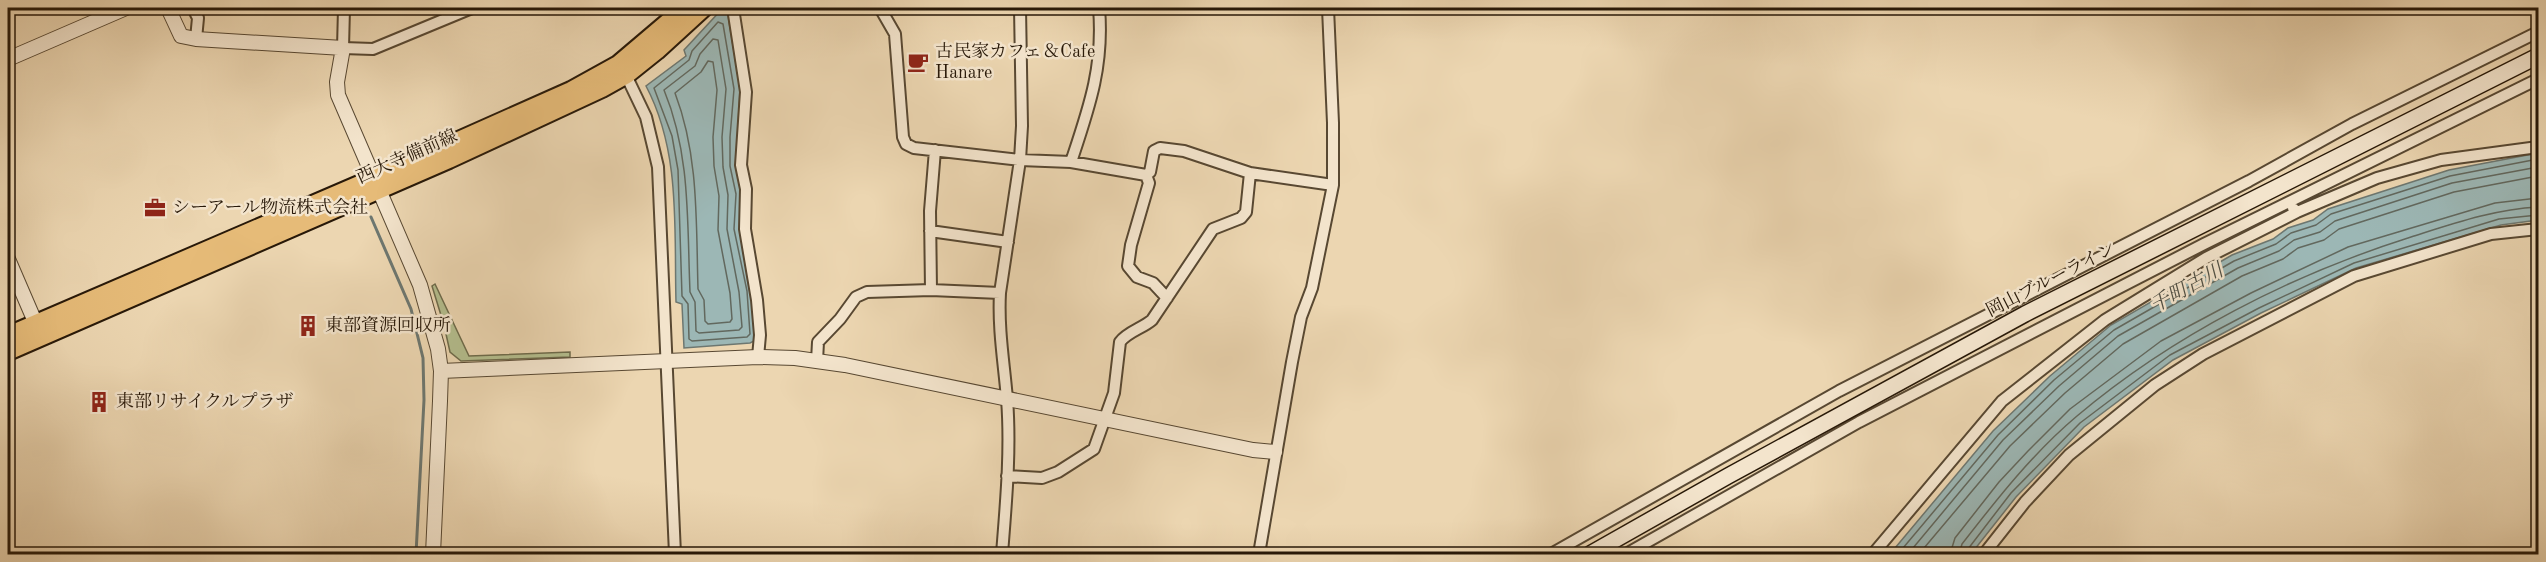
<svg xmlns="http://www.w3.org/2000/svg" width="2546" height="562" font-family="'Old Standard TT','Noto Serif JP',serif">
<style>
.green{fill:#b4be8e;stroke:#6e6b4b;stroke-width:1.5}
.water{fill:#9cb7b5;stroke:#6d7770;stroke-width:1.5}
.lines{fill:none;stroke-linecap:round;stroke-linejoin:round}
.shore{stroke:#62685e;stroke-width:1.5}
.stream{stroke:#6d7770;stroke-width:3}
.minor-tunnel{stroke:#c5b08f;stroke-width:10;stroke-dasharray:10 5;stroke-linecap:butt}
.minor-casing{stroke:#584832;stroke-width:14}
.tertiary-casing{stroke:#584832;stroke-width:16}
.secondary-casing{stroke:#271808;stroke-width:18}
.primary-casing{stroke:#271808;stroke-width:20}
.minor{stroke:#f3e4cc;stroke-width:10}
.tertiary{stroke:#f3e4cc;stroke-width:14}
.secondary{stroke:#f3e4cc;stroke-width:15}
.primary{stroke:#e6bb78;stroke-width:16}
.labels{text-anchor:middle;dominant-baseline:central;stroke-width:5;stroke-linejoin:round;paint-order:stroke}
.poi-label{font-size:18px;fill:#271808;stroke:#f3e4cc;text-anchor:start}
.street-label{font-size:18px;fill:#271808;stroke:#f3e4cc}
.water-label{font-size:20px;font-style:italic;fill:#505045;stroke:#f3e4cc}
</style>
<rect width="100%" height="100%" fill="#ecd6b1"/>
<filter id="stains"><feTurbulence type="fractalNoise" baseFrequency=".00333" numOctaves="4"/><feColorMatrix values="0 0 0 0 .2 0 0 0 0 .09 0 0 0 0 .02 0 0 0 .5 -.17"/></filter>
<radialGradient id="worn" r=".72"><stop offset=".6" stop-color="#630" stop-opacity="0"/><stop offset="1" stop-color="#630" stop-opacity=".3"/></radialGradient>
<path class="green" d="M 435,284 L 469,356 L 570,352 L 570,357 L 461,361 L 450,352 L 444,325 L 432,286 Z"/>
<path class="water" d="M 723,8 L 727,10 L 740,88 L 736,165 L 742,194 L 756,340 L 750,343 L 684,348 L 682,304 L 676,302 C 674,229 681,152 646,86 L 686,56 L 684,50 Z
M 2538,153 L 2538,220 L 2501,225 L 2356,268 L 2261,313 L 2173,360 L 2084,427 L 2016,497 L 1971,554 L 1890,554 L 1993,431 L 2050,376 L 2111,325 L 2232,255 L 2273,239 L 2288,228 L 2313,220 L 2328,209 L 2449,170 Z"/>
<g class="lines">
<path class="shore" d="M 718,22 L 723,24 L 734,89 L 730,137 L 730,166 L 736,194 L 734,229 L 747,291 L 750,334 L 747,337 L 692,341 L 689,339 L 688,304 L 682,296 L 678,170 L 672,136 L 654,88 L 689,60 L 692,51 Z
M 713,39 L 718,40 L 726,89 L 722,137 L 723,167 L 728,195 L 727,229 L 739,292 L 742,327 L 739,330 L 699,333 L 696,331 L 695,302 L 690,292 C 687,224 691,155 664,90 L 695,66 L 700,54 Z
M 708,61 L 713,62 L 717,90 L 713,137 L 714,166 L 719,196 L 718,230 L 730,293 L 732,319 L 730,322 L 708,324 L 705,321 L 704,300 L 698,289 C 696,222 699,156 675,93 L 701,72 Z
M 1898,554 L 1998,435 L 2054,380 L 2114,330 L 2234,261 L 2276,244 L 2291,233 L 2316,225 L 2331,214 L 2450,176 L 2538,159
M 1908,554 L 2003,440 L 2059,386 L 2118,336 L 2238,268 L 2279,251 L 2294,240 L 2320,232 L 2335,221 L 2452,183 L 2538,167
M 1919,554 L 2010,446 L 2065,393 L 2123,344 L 2242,276 L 2283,259 L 2298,248 L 2324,240 L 2339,229 L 2454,192 L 2538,176
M 1950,554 L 1955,538 L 1999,482 L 2028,451 L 2070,409 L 2161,341 L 2251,293 L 2348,247 L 2495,203 L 2538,198
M 1959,554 L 1962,544 C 1997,499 2033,453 2077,416 C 2173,335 2291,275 2411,237 C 2452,224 2495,209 2538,207
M 1967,554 L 1968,549 L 2011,493 L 2080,423 L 2170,355 L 2259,308 L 2354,263 L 2499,219 L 2538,215"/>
<path class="stream" d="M 371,217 L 411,309 L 423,358 L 424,400 L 416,554"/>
<path class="minor-tunnel" d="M 1578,552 L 1579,554"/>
<defs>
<path id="minor" d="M 193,8 L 198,18 L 196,39
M 344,8 L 343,48 L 373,49 L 472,8
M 733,8 L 746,92 L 741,165 L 746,189 L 745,229 L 757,300 L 760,335 L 758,357
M 880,8 L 895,34 L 903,137 L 906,144 L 914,148 L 1020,160 L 1071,162 L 1146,175 L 1150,172 L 1154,151 L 1160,148 L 1184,151 L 1250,173 L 1333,185
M 624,71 L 646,117 L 658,167 L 675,554
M 1071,162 C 1089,108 1104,66 1099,8
M 1146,175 L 1149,183 L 1131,245 L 1128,266 L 1137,277 L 1153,283 L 1167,298
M 2293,208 L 2297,212 L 2377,178 L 2441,160 L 2538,147
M 930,231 L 1008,242
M 931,290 L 930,211 L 935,150
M 817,361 L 818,342 L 840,319 L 856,297 L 867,292 L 931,290 L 1000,293
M 1007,476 L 1042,478 L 1058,472 L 1094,449 L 1114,393 L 1120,342 C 1127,332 1143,328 1152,320 L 1213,229 L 1241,218 L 1246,212 L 1250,173
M 1002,554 C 1006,503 1011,450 1007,399 C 1004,363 998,329 1000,293 L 1020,160 L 1022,126 L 1020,8
M 1259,554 L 1292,362 L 1301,317 L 1312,288 L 1333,185 L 1333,123 L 1328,8
M 1551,554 L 1839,391 L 2249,181 L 2352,124 L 2538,32
M 1626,554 L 1859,422 L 2204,244 L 2538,79
M 1873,554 L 2002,401 L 2105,320 L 2206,258 L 2297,212
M 1984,554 L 2025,502 L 2069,455 L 2155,385 L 2203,354 L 2354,276 L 2491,234 L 2538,229"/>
<path id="tertiary" d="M 168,8 L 181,36 L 196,39 L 343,48 L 337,82 L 338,95 L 420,285 L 438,349 L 441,371 L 440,401 L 433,554
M 8,59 L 126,8
M 8,259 L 39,331
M 441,371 L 758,357 L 795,358 L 845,365 L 1253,450 L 1275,452"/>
<path id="secondary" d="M 1590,554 L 1728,476 L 2025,314 L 2538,56"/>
<path id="primary" d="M 8,335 L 373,178 L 571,90 L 618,64 L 684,8
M 8,352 L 449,160 L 602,89 L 627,75 L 657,51 L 704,8"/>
</defs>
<use href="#minor" class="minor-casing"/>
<use href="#tertiary" class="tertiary-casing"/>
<use href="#secondary" class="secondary-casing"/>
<use href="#primary" class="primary-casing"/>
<use href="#minor" class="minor"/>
<use href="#tertiary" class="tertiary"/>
<use href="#secondary" class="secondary"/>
<use href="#primary" class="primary"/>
</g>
<defs>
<symbol id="cafe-bare" viewBox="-9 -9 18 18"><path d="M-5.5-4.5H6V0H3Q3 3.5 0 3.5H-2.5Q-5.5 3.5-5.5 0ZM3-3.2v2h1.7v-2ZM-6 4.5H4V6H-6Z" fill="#8f2418" stroke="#f3e4cc" stroke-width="2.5" paint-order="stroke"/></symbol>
<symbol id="office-bare" viewBox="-9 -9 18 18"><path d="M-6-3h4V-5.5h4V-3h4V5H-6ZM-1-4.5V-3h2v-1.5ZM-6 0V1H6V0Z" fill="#8f2418" stroke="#f3e4cc" stroke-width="2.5" paint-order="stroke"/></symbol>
<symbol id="building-bare" viewBox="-9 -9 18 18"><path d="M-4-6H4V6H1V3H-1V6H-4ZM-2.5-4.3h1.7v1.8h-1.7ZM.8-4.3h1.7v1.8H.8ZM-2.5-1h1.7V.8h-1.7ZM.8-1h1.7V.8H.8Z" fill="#8f2418" stroke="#f3e4cc" stroke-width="2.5" paint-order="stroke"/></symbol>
</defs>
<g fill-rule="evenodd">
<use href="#cafe-bare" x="903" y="47" width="30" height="30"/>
<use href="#office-bare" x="140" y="193" width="30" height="30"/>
<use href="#building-bare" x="293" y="311" width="30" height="30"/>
<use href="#building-bare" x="84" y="387" width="30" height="30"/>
</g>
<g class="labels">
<g class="poi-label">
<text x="935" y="52">古民家カフェ＆Cafe<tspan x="935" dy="21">Hanare</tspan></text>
<text x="172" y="208">シーアール物流株式会社</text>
<text x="325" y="326">東部資源回収所</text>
<text x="116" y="402">東部リサイクルプラザ</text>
</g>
<g class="street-label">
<text transform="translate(407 157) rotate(-24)">西大寺備前線</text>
<text transform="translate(2051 280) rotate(-27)">岡山ブルーライン</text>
</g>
<g class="water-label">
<text transform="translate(2187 289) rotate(-29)">千町古川</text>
</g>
</g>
<rect width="2546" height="562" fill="none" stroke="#ecd6b1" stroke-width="30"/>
<rect x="9" y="9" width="2528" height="544" fill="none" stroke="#271808" stroke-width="3"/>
<rect x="15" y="15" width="2516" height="532" fill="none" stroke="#271808" stroke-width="1.5"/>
<rect width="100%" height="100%" filter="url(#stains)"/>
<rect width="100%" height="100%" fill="url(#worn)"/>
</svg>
